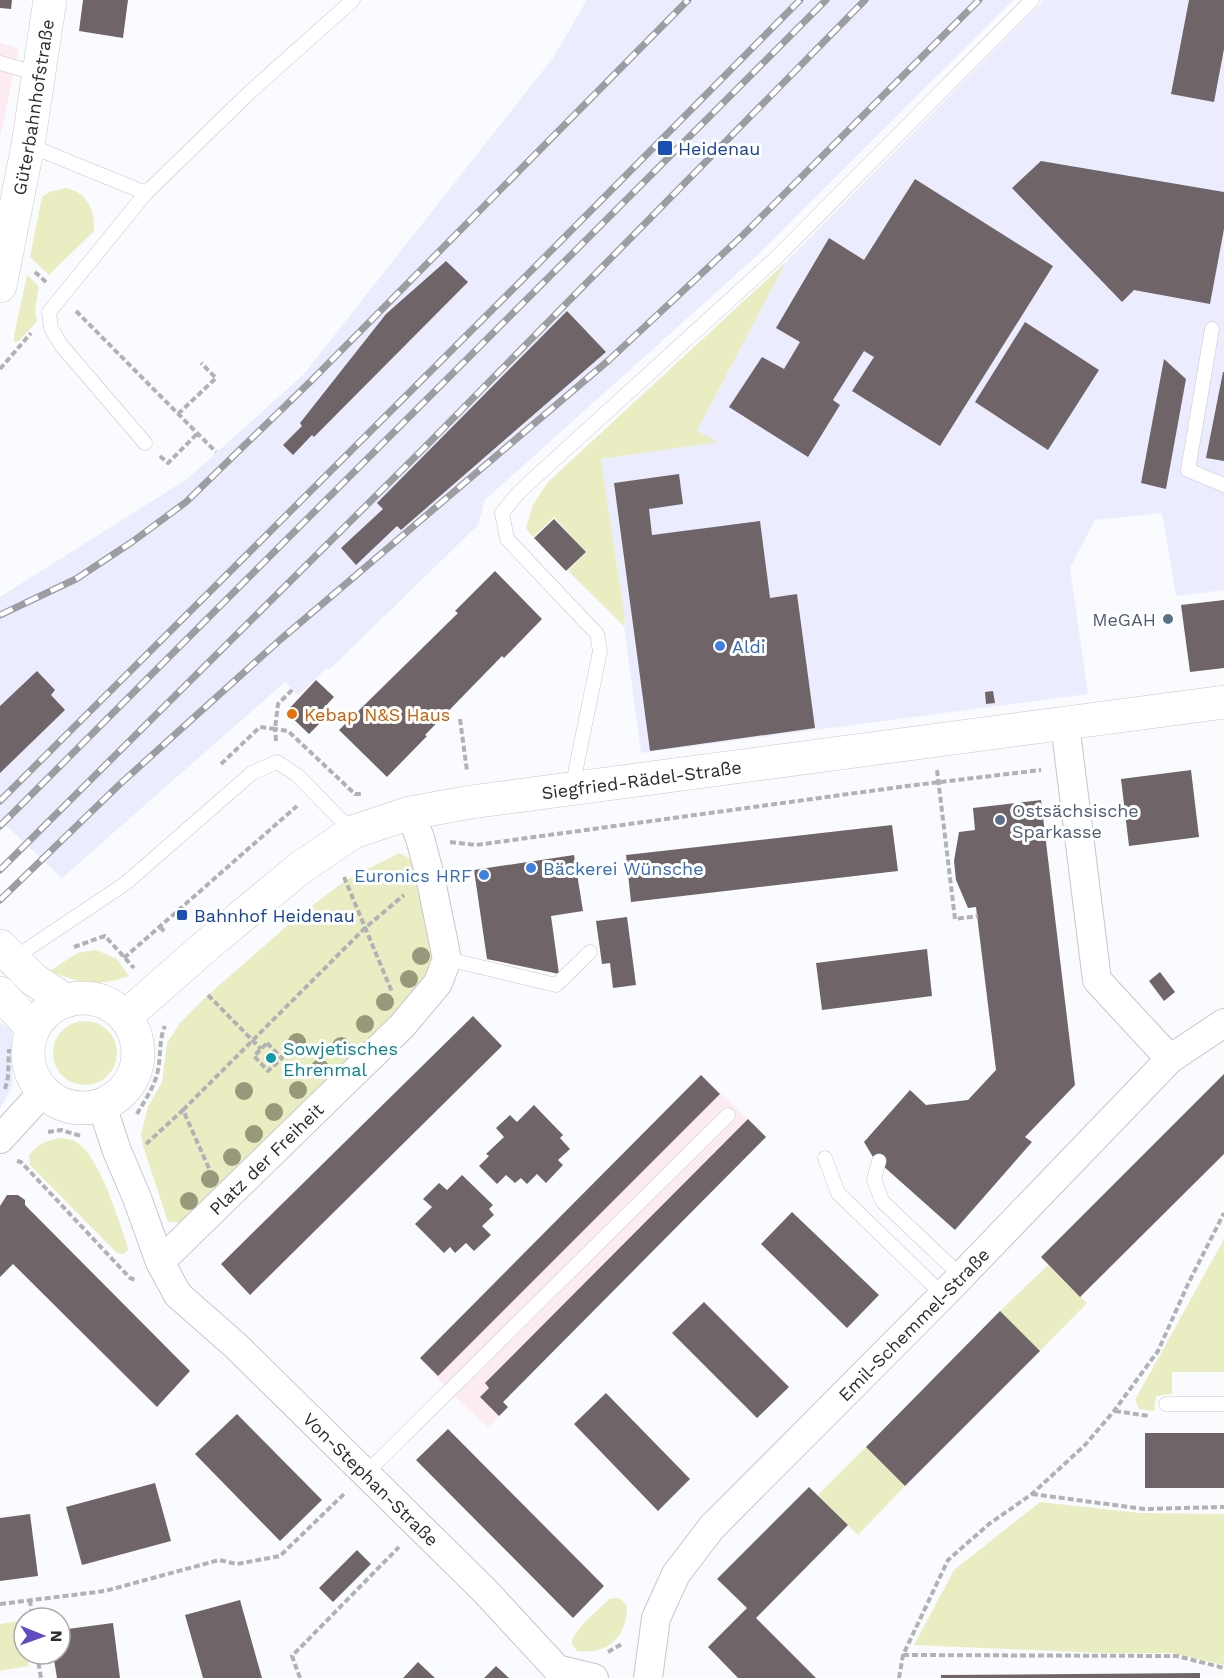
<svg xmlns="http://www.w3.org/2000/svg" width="1224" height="1678" font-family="'Work Sans',sans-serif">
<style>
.built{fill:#ebecfe}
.industrial{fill:#fcecf2}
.green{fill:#e9edc1}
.building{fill:#6f6568}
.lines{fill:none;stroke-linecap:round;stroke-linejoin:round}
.service-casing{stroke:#c5c6d0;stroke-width:15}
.minor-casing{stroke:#c5c6d0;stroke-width:30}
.tertiary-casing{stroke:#c5c6d0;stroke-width:34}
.path{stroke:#b1b2b6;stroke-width:4;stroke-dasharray:6 3;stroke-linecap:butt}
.service{stroke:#fff;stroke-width:14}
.minor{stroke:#fff;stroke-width:28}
.tertiary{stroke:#fff;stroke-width:33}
.rail-casing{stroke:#9c9da0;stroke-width:7}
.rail{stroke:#fff;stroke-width:4.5;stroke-dasharray:14;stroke-linecap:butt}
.tree{fill:#98997a}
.transit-dot{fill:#1a4fb4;stroke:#fff;stroke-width:2}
.service-dot{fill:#5c6f8a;stroke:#fff;stroke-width:2}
.shop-dot{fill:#3f7fe0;stroke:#fff;stroke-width:2}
.food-dot{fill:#e8710a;stroke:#fff;stroke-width:2}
.culture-dot{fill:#0f9aa8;stroke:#fff;stroke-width:2}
.labels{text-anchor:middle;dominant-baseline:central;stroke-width:6;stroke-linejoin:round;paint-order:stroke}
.street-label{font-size:18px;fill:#2c2d30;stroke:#fff}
.transit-label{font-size:18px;fill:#164399;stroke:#fff;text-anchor:start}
.service-label{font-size:18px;fill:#4e5e75;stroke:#fff;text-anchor:end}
.shop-label{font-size:18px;fill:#366cbe;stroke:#fff;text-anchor:start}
.food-label{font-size:18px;fill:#c56008;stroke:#fff;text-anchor:start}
.culture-label{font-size:18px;fill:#0d838f;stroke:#fff;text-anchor:start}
</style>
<rect width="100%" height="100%" fill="#fafbff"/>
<path class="built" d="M 587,0 L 1013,0 L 761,252 L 485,500 L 478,525 L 329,670 L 327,668 L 298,695 L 285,682 L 62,878 L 0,820 L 0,597 L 187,479 L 303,375 L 553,58 Z
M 1044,0 L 1224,0 L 1224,590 L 1176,596 L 1162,513 L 1095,520 L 1070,568 L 1088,694 L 641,753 L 624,626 L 625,620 L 601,459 L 717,442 L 697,431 L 786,262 Z
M 0,1023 L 12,1029 L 13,1053 L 12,1087 L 0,1109 Z"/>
<path class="industrial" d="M 0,43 L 19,48 L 0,137 Z
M 701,1075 L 766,1137 L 503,1401 L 508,1407 L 488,1427 L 455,1397 L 420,1358 Z"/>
<path class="green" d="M 66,188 C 88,193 95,211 94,231 L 49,275 L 30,257 L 42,197 L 49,192 Z
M 786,262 L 697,431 L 718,442 L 601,459 L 625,620 L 624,626 L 568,571 L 586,552 L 554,517 L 533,537 L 526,528 L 533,505 L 548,482 Z
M 27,275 L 39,286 L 35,310 L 37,321 L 19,341 L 14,342 L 14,336 Z
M 399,853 L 415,861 L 436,956 L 427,985 L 186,1223 L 168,1222 L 143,1146 L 141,1134 L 148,1107 L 162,1082 L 167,1043 L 180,1023 L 208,995 L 296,918 L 346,880 Z
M 96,950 L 117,959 L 129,976 C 98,987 81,984 50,971 L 77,953 Z
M53 1053a32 32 0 1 1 64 0a32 32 0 1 1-64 0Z
M 59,1138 C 64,1139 70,1139 73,1140 C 99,1152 117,1218 127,1244 L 128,1250 L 123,1254 L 117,1253 L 30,1165 L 29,1156 C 37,1144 45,1141 59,1138 Z
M 1224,1239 L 1224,1372 L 1172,1372 L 1172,1394 L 1156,1396 L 1154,1411 L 1139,1409 L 1135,1400 Z
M 1048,1265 L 1087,1303 L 1040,1351 L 1000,1311 Z
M 866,1447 L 905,1486 L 858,1535 L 818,1495 Z
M 1040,1502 L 1140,1513 L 1224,1514 L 1224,1665 L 1172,1653 L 1101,1653 L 914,1645 L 954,1570 Z
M 616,1598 L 621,1599 L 627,1606 C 627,1637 608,1655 577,1651 L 572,1644 C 572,1630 599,1610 609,1599 Z
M 22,1621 L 24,1654 L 27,1654 L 29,1666 L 0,1671 L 0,1624 Z"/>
<path class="building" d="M 0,0 L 12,0 L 11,9 L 0,8 Z
M 83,0 L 128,0 L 123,38 L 79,31 Z
M 1189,0 L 1224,0 L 1224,49 L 1214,102 L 1171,94 Z
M 1041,161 L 1224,192 L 1224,229 L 1210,304 L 1134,290 L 1122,302 L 1012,188 Z
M 915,179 L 1053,266 L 940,446 L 852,391 L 874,357 L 864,351 L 833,400 L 840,405 L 808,457 L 729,407 L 762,357 L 784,369 L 800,342 L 776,328 L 829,238 L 864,260 Z
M 446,261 L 468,282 L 314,437 L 312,435 L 293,455 L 283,445 L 302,426 L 300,423 L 386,314 Z
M 567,311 L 606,352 L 401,530 L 397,526 L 356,565 L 341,548 L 383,509 L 377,503 Z
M 1025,322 L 1099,370 L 1048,450 L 975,402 Z
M 1164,359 L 1186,379 L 1166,489 L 1141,483 Z
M 1223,372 L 1224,372 L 1224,461 L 1206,458 Z
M 679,474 L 683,504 L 649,509 L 652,535 L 760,521 L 770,598 L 797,594 L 815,728 L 650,751 L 614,483 Z
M 554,519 L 586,552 L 566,571 L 534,538 Z
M 495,571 L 542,619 L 504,658 L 502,656 L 425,735 L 427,736 L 387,777 L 339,730 L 458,613 L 455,611 Z
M 1224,600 L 1224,668 L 1190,672 L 1181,605 Z
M 37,671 L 55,690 L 51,695 L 65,710 L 0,773 L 0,706 Z
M 316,680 L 334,697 L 319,713 L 324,719 L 309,734 L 286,712 Z
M 993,691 L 995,703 L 986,704 L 985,692 Z
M 1191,770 L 1199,837 L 1129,846 L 1121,779 Z
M 1041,800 L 1075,1085 L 1025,1137 L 1032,1142 L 955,1230 L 873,1157 L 864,1142 L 910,1090 L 926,1105 L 968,1100 L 996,1070 L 976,907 L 968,908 L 956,880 L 954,861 L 959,832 L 975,830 L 973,808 Z
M 892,825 L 898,871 L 631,902 L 626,855 Z
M 574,855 L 583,911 L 551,916 L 559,974 L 487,959 L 474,870 Z
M 627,917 L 636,985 L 613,988 L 610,963 L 602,964 L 596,921 Z
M 927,949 L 932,996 L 822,1010 L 816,963 Z
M 1160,972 L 1175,992 L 1164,1001 L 1149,981 Z
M 473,1016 L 502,1046 L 250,1295 L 221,1264 Z
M 1224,1074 L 1224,1154 L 1080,1297 L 1041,1257 Z
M 701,1075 L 720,1094 L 438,1376 L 420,1358 Z
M 534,1105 L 563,1135 L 560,1138 L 570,1149 L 558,1160 L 563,1165 L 546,1183 L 537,1174 L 527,1184 L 521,1178 L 515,1183 L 506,1175 L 497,1184 L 479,1166 L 489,1156 L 486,1154 L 504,1137 L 496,1128 L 510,1115 L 517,1122 Z
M 748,1119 L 766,1137 L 503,1402 L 508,1407 L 499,1416 L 480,1397 L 489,1388 L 485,1383 Z
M 462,1175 L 493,1205 L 489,1209 L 494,1215 L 482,1226 L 491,1235 L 474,1251 L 466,1243 L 455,1253 L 450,1247 L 444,1253 L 415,1224 L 432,1207 L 423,1199 L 439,1183 L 447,1190 Z
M 7,1195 L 18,1195 L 25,1200 L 25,1205 L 190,1371 L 157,1407 L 13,1264 L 0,1277 L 0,1206 Z
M 792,1212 L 879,1295 L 847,1328 L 761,1244 Z
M 704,1302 L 789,1387 L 757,1418 L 672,1333 Z
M 1000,1311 L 1040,1351 L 905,1486 L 866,1447 Z
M 606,1393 L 690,1479 L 658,1511 L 574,1424 Z
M 237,1414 L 322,1500 L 280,1541 L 195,1454 Z
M 448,1429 L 604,1586 L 573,1618 L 416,1460 Z
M 1145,1433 L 1224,1433 L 1224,1488 L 1145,1488 Z
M 155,1483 L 171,1541 L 82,1565 L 66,1507 Z
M 809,1487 L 848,1525 L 756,1618 L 816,1678 L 738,1678 L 708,1647 L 747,1608 L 717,1579 Z
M 30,1514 L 38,1576 L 0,1581 L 0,1518 Z
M 357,1550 L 371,1564 L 333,1602 L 319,1588 Z
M 240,1600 L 262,1678 L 203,1678 L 185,1615 Z
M 113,1623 L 120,1678 L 57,1678 L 53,1654 L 60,1654 L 60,1630 Z
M 418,1662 L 435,1678 L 403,1678 Z
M 496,1666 L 509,1678 L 484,1678 Z
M 1200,1673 L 1200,1678 L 941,1678 L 941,1675 Z"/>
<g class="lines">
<defs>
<path id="service" d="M 0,63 L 38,74
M 28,145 L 146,193 L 250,92 L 353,0
M 1212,329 L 1188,470 L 1224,485
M 145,443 L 61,345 L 51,328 L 49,312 L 146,193
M 572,788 L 600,651 L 597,634 L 507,539 L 502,513 L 519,492 L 776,258 L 1032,0
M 447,959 L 556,985 L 590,952
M 15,962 L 29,948 L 126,883 L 252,773 L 277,762 L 297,775 L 353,832
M 825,1158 L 838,1193 L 943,1295
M 879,1161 L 874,1179 L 882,1201 L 960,1275
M 1166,1404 L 1224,1404
M 365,1474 L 728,1115"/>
<g id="minor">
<path d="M 1065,724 L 1097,980 L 1170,1059"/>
<path id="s1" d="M 102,1106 L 117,1151 L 137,1198 L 160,1262 L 178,1295 L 235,1345 L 486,1592 L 557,1669 L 594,1678"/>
<path d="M 0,1139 L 43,1092"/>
<path id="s2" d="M 160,1262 L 402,1026 L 438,983 L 447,959 L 430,876 L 420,838 L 410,813"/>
<path id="s3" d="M 648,1678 L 656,1618 L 676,1574 L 712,1527 L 943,1295 L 1170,1059 L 1224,1023"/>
</g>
<g id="tertiary">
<path id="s4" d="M 0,286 L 28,145 L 50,0"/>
<path d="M 0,946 L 33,979 L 66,1001"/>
<path d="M 0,993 L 33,1029"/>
<circle cx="83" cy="1053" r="55"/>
<path id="s5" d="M 125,1017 L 207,945 L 300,868 L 353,832 L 410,813 L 471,802 L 1224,702"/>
</g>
</defs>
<use href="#service" class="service-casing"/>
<use href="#minor" class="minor-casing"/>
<use href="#tertiary" class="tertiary-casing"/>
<path class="path" d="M 35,272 L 47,283
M 76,311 L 216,452
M 0,369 L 31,333
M 178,414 L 216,378 L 201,363
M 160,456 L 168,463 L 198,433
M 460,719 L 467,771
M 276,741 L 275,729 L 288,731 L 355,794 L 362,794
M 221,764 L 260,727 L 275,729 L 278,704 L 293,689
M 937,770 L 955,919 L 978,916
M 450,842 L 476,845 L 907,786 L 1041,770
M 344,877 L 392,992
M 160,927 L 165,932
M 74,947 L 105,936 L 134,968
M 124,958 L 297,806
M 208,995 L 261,1049
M 267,1043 L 282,1058 L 268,1071 L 254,1056 Z
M 5,1089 L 8,1077 L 9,1049
M 183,1110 L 365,928 L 404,895
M 137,1114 C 145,1100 155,1086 158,1070 C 161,1055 159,1039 165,1026
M 48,1132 L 61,1130 L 81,1136
M 146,1144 L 183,1110 L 211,1173
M 17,1161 L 21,1162 L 130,1278 L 136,1280
M 1115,1411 L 1149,1416
M 1032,1494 L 1144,1509 L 1224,1507
M 30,1600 L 32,1618
M 0,1604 L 105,1591 L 219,1560 L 237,1564 L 280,1556 L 345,1493
M 608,1652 L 622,1644
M 37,1654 L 41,1678
M 903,1655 L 1177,1656 L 1224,1668
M 300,1678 L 292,1656 L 399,1547
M 899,1678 L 903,1655 L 948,1560 L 989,1524 L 1032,1494 L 1085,1445 L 1114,1411 L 1158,1351 L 1188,1284 L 1224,1213"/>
<use href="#service" class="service"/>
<use href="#minor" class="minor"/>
<use href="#tertiary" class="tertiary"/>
<defs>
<path id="rail" d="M 0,615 L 76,579 L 132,542 L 186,502 L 311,381 L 688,0
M 0,801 L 522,280 L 800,0
M 0,826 L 826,0
M 0,870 L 424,448 L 865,0
M 0,900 L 120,784 L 281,639 L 609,360 L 743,235 L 979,0"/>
</defs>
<use href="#rail" class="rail-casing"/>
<use href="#rail" class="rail"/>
</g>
<g class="tree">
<circle cx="421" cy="956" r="9"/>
<circle cx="409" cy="979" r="9"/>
<circle cx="385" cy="1002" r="9"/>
<circle cx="365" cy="1024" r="9"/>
<circle cx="297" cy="1042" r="9"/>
<circle cx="341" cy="1046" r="9"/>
<circle cx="320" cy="1068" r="9"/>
<circle cx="298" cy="1090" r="9"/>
<circle cx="244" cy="1091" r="9"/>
<circle cx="274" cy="1112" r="9"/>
<circle cx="254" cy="1134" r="9"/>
<circle cx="232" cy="1157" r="9"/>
<circle cx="210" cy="1179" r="9"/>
<circle cx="189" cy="1201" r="9"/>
</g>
<g class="transit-dot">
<rect x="657" y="140" width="16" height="16" rx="3"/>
<rect x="176" y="909" width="12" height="12" rx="3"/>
</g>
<g class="service-dot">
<circle cx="1168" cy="619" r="6"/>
<circle cx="1000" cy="820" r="6"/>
</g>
<g class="shop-dot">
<circle cx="720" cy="646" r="6"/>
<circle cx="531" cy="868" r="6"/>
<circle cx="484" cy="875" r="6"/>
</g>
<circle class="food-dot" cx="292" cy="714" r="6"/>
<circle class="culture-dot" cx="271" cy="1058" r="6"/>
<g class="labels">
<g class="street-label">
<text stroke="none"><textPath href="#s4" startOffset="182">Güterbahnhofstraße</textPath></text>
<text stroke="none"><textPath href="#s5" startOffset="588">Siegfried-Rädel-Straße</textPath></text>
<text stroke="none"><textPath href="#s2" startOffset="148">Platz der Freiheit</textPath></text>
<text stroke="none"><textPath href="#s3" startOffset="454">Emil-Schemmel-Straße</textPath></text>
<text stroke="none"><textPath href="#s1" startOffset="471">Von-Stephan-Straße</textPath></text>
</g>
<g class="transit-label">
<text x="678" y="148">Heidenau</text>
<text x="194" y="915">Bahnhof Heidenau</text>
</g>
<g class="service-label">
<text x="1156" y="619">MeGAH</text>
<text x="1012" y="810" text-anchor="start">Ostsächsische<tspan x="1012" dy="21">Sparkasse</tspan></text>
</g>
<g class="shop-label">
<text x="732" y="646">Aldi</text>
<text x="543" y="868">Bäckerei Wünsche</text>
<text x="472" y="875" text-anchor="end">Euronics HRF</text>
</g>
<g class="food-label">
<text x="304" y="714">Kebap N&amp;S Haus</text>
</g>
<g class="culture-label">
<text x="283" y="1048">Sowjetisches<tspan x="283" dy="21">Ehrenmal</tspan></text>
</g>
</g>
<g transform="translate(42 1636) rotate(91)"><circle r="28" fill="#ffffff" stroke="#ababac" stroke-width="1.5"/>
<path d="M0-4.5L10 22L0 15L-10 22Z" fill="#6049c1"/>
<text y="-9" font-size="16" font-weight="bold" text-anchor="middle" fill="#2c2d30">N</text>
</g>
</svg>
